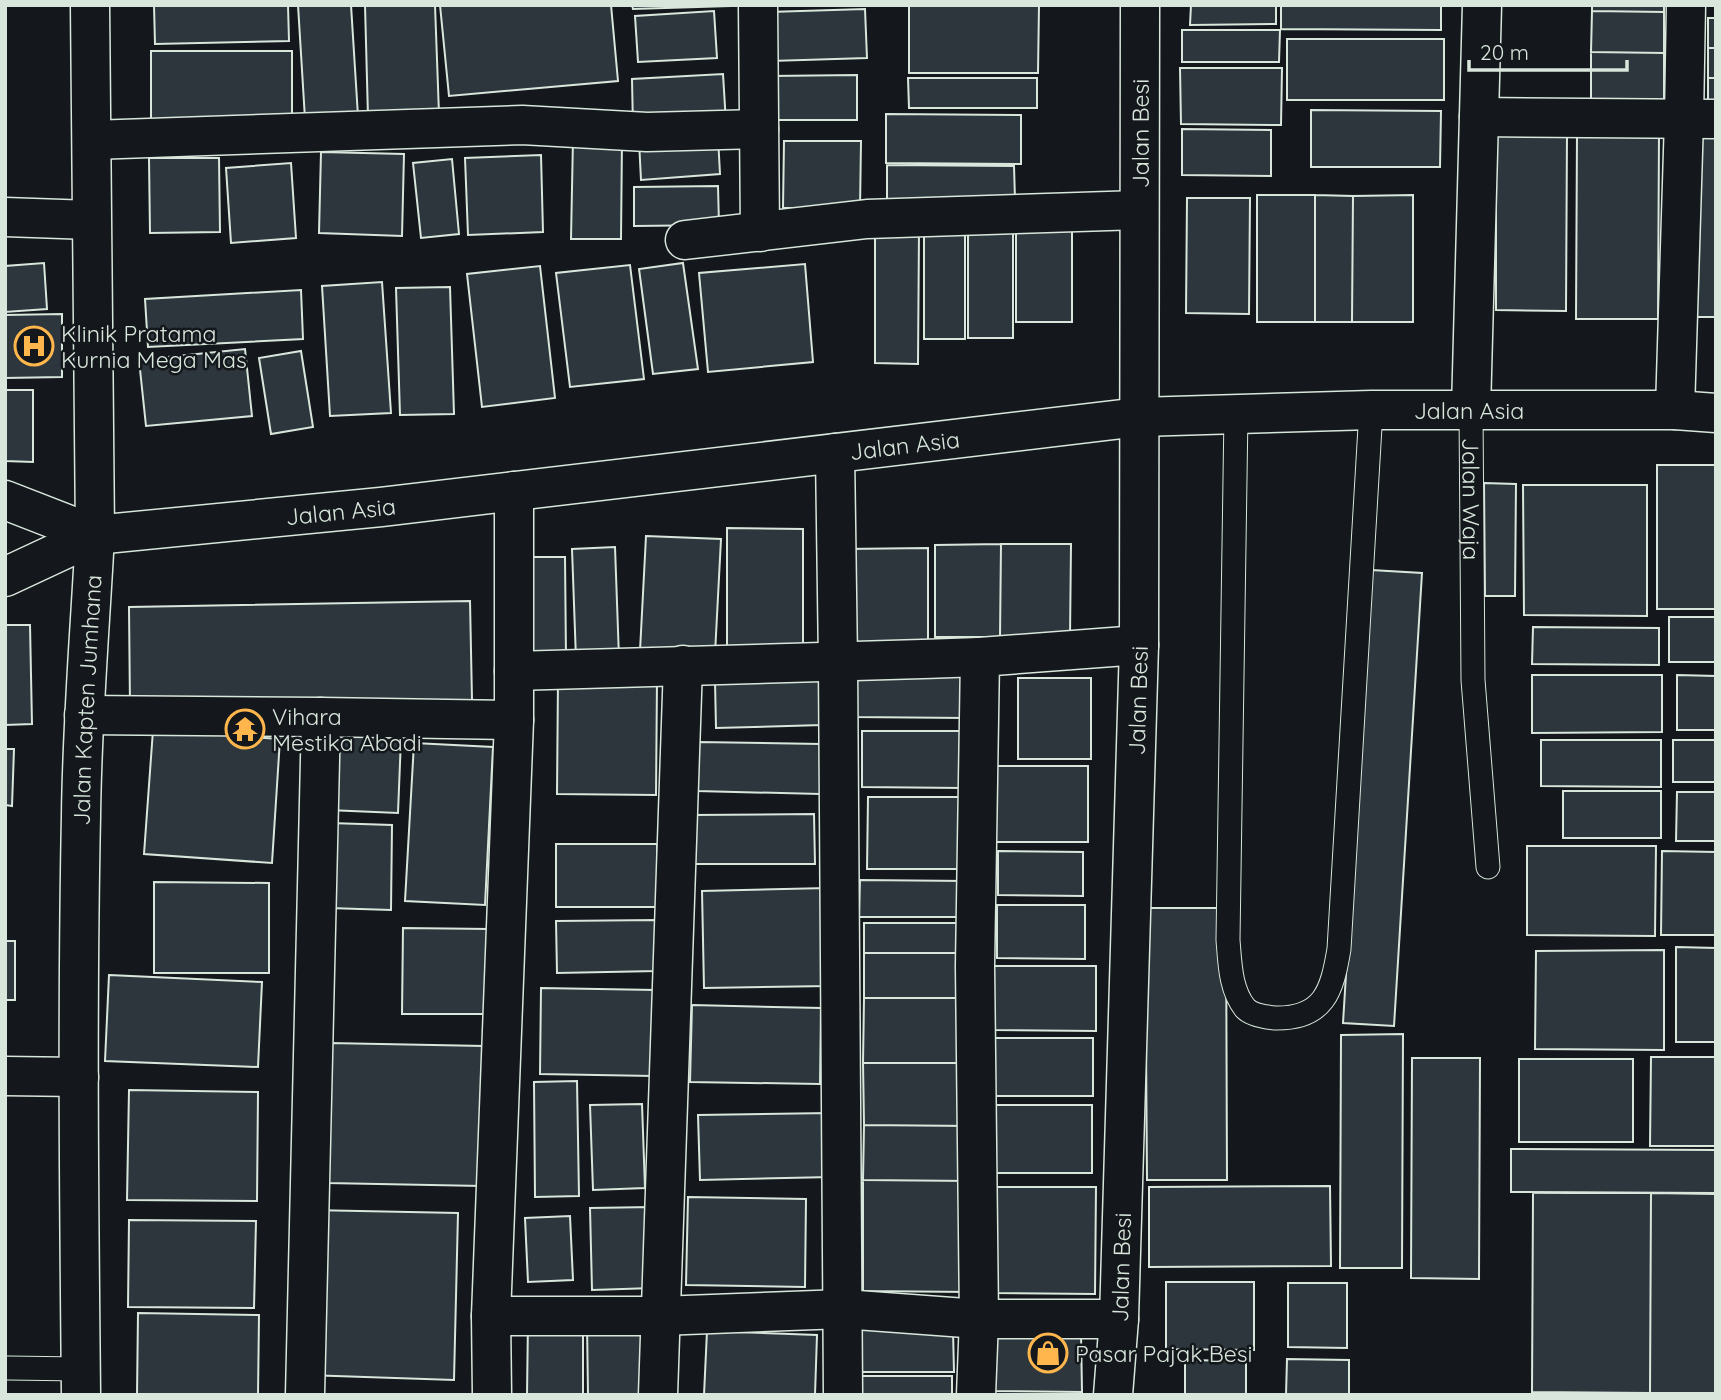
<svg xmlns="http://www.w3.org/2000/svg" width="1721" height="1400" font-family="Quicksand,sans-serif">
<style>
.building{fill:#2c363c;stroke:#d8e6dc;stroke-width:2}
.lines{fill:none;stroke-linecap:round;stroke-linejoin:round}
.lane-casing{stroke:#d8e6dc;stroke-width:25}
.street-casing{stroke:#d8e6dc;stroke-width:41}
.secondary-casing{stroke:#d8e6dc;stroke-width:41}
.lane{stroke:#14181c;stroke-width:23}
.street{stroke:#14181c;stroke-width:38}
.secondary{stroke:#14181c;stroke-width:38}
.labels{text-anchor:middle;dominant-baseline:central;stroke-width:5;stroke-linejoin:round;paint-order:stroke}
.street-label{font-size:23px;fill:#d8e6dc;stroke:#14181c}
.poi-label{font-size:23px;fill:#d8e6dc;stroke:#14181c;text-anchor:start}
</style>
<rect width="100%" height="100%" fill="#14181c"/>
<path class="building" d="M 154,5 L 288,5 L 289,41 L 155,44 Z
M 298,5 L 351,5 L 358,116 L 305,119 Z
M 365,5 L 435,5 L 439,114 L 368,117 Z
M 440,5 L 611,5 L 618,81 L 449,96 Z
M 632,5 L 730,5 L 730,6 L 633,9 Z
M 909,5 L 1039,5 L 1038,73 L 909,73 Z
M 1191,5 L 1276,5 L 1276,24 L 1190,25 Z
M 1281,5 L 1441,5 L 1441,30 L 1281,29 Z
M 1592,5 L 1664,5 L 1664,12 L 1592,11 Z
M 865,9 L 867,58 L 771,61 L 769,12 Z
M 714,11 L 717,58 L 638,62 L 635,16 Z
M 1592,11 L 1664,12 L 1664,53 L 1591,52 Z
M 1708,18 L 1716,18 L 1716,48 L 1708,48 Z
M 1182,30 L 1280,30 L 1279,62 L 1182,62 Z
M 1287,39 L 1444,39 L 1444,100 L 1287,100 Z
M 1708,48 L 1716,48 L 1716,78 L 1708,78 Z
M 151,51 L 292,51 L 292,124 L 151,124 Z
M 1591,52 L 1664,53 L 1664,106 L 1591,106 Z
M 1180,68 L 1282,68 L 1281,125 L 1181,124 Z
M 723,74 L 726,123 L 633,128 L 632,79 Z
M 857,75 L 857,120 L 770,120 L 769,76 Z
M 908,78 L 1037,78 L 1037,108 L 909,108 Z
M 1708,78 L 1716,78 L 1716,108 L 1708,107 Z
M 1311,110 L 1441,111 L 1440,167 L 1311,167 Z
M 886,114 L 1021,115 L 1021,164 L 886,163 Z
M 1182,129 L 1271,130 L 1271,176 L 1182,175 Z
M 1496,131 L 1567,132 L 1566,311 L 1496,310 Z
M 1694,131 L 1716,131 L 1716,317 L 1693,317 Z
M 1577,133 L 1659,133 L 1658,319 L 1576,319 Z
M 718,137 L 720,174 L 641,180 L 639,141 Z
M 573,138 L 622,138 L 621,239 L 571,239 Z
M 784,141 L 861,141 L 860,208 L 783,208 Z
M 321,152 L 404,154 L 402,236 L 319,233 Z
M 541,155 L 543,232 L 468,235 L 465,158 Z
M 149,158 L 219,158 L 220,232 L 150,233 Z
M 452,159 L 459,234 L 421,238 L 413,163 Z
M 291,163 L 296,238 L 231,243 L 226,168 Z
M 887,165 L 1014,166 L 1015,199 L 887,199 Z
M 718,186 L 719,225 L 634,226 L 634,187 Z
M 1257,195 L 1315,195 L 1315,322 L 1257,322 Z
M 1315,195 L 1353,196 L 1352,322 L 1315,322 Z
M 1413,195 L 1413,322 L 1352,322 L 1353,196 Z
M 1187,198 L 1250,198 L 1249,314 L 1186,313 Z
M 1016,222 L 1072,222 L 1072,322 L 1016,322 Z
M 968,224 L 1013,224 L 1013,338 L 968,338 Z
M 924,227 L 965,227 L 965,339 L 924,339 Z
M 875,230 L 919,231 L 918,364 L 875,363 Z
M 44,263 L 47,309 L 5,312 L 5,266 Z
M 683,263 L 698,369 L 653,374 L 639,269 Z
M 805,264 L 813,362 L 708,372 L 699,273 Z
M 630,265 L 644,379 L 570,387 L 556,273 Z
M 540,266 L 555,398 L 482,407 L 467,274 Z
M 382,282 L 391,413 L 330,416 L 322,286 Z
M 450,287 L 454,414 L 400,415 L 396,288 Z
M 301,290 L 303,339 L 148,347 L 145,299 Z
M 62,314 L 62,377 L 5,378 L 5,315 Z
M 245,349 L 252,416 L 146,426 L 139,360 Z
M 301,351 L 313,427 L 271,434 L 259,358 Z
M 5,390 L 33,390 L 33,462 L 5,461 Z
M 1657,465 L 1716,465 L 1716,609 L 1657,609 Z
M 1484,483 L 1516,484 L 1515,596 L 1485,596 Z
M 1523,485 L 1647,485 L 1647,616 L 1524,615 Z
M 727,528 L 803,529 L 803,649 L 727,649 Z
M 646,536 L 721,539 L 715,654 L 640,651 Z
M 1001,544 L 1071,544 L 1070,637 L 1000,637 Z
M 1001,544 L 1000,637 L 935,637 L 935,545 Z
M 615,547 L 619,658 L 576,659 L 572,549 Z
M 928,548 L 928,647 L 844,646 L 844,549 Z
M 530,557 L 565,557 L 566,659 L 531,660 Z
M 1371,570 L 1422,573 L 1394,1026 L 1343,1023 Z
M 470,601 L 472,700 L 130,707 L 129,607 Z
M 1669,617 L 1716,617 L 1716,662 L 1669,662 Z
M 5,625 L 30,625 L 32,724 L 5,725 Z
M 1533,627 L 1659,628 L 1659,665 L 1532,664 Z
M 855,668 L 965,669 L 965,718 L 854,717 Z
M 1532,675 L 1662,675 L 1662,732 L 1532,733 Z
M 1677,675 L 1716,676 L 1716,730 L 1677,730 Z
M 1018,678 L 1091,678 L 1091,759 L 1018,759 Z
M 558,679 L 657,680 L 656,795 L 557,794 Z
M 821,679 L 822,725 L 716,728 L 715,681 Z
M 153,730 L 280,739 L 272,863 L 144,854 Z
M 862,731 L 961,731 L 961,788 L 862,787 Z
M 330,735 L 401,738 L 398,813 L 328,810 Z
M 1541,740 L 1661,740 L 1661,787 L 1541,786 Z
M 1673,740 L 1716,740 L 1716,782 L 1673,782 Z
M 698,742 L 821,744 L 820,794 L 697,791 Z
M 414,743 L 493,747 L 485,905 L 405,901 Z
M 5,749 L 14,749 L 12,806 L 5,805 Z
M 991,766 L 1088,766 L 1088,842 L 991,842 Z
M 1563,791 L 1661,791 L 1661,838 L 1563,838 Z
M 1677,792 L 1716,792 L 1716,841 L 1676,841 Z
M 868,797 L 961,797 L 960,869 L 867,869 Z
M 814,814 L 815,864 L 693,864 L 693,815 Z
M 330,823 L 392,825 L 391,910 L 329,908 Z
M 556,844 L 657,844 L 658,907 L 556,907 Z
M 1527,846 L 1656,846 L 1655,936 L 1527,935 Z
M 998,851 L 1083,852 L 1083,896 L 998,895 Z
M 1662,851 L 1716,852 L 1716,935 L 1661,935 Z
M 860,880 L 967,881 L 966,917 L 859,917 Z
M 154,882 L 269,883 L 269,973 L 154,973 Z
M 827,888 L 829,986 L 704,988 L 702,891 Z
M 997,905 L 1085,905 L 1085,959 L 997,958 Z
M 1145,908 L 1226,908 L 1227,1180 L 1147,1180 Z
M 657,920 L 657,971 L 557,973 L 556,921 Z
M 864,923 L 970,923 L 970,953 L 864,953 Z
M 403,928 L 490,929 L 490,1014 L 402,1014 Z
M 5,941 L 15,941 L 15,1000 L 5,1000 Z
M 1676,947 L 1716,948 L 1716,1042 L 1676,1042 Z
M 1664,950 L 1664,1050 L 1535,1049 L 1536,951 Z
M 864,953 L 970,953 L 970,998 L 864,998 Z
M 993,966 L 1096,966 L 1096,1031 L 993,1030 Z
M 109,975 L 262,982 L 258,1067 L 105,1061 Z
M 541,988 L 655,990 L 653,1076 L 540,1074 Z
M 864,998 L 970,998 L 971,1063 L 863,1063 Z
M 692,1005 L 821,1008 L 820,1084 L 690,1082 Z
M 1403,1034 L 1402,1268 L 1340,1268 L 1341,1035 Z
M 986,1038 L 1093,1038 L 1093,1096 L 986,1096 Z
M 329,1043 L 484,1046 L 482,1186 L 327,1183 Z
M 1651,1057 L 1716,1057 L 1716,1146 L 1650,1146 Z
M 1412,1058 L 1480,1058 L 1479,1279 L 1411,1278 Z
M 1519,1059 L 1633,1059 L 1633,1142 L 1519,1142 Z
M 863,1063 L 971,1063 L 970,1126 L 864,1125 Z
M 577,1081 L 579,1196 L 535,1197 L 534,1082 Z
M 129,1090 L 258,1092 L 257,1201 L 127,1200 Z
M 642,1104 L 645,1188 L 593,1190 L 590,1105 Z
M 991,1105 L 1092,1105 L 1092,1173 L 990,1173 Z
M 830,1113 L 831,1177 L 700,1180 L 698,1115 Z
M 864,1125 L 970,1126 L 970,1181 L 863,1180 Z
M 1511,1149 L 1716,1150 L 1716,1193 L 1511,1192 Z
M 863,1180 L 970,1181 L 970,1292 L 863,1291 Z
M 1330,1186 L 1331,1266 L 1149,1267 L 1149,1187 Z
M 995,1187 L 1096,1187 L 1095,1294 L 995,1293 Z
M 1533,1193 L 1651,1193 L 1650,1393 L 1532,1392 Z
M 1651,1193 L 1716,1194 L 1716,1393 L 1650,1393 Z
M 688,1197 L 806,1199 L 805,1287 L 686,1285 Z
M 652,1207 L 653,1288 L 592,1290 L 590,1208 Z
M 310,1210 L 458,1213 L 454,1380 L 306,1375 Z
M 570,1216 L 573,1280 L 528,1282 L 525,1218 Z
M 129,1220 L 256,1221 L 254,1308 L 128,1307 Z
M 1166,1282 L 1254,1282 L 1254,1350 L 1166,1349 Z
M 1288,1283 L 1347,1283 L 1347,1348 L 1288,1347 Z
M 138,1313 L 259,1315 L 258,1395 L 137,1395 Z
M 528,1320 L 583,1320 L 583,1395 L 527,1395 Z
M 648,1321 L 649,1395 L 588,1395 L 587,1322 Z
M 856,1330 L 953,1330 L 954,1372 L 857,1372 Z
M 707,1331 L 817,1335 L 815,1395 L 704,1395 Z
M 988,1331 L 1081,1332 L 1082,1392 L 988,1391 Z
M 1287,1359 L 1349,1360 L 1349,1395 L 1286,1395 Z
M 1185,1360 L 1246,1361 L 1246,1395 L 1185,1395 Z
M 862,1376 L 952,1376 L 952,1395 L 862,1395 Z"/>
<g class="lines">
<defs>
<g id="lane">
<path id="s1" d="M 1471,410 L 1473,680 L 1488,867"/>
<path d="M 1236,413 L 1228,940 C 1230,963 1230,989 1245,1008 C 1251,1015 1265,1017 1275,1018 C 1324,1019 1332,991 1339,949 L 1371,410"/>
<path d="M 8,1368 L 81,1369"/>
</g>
<g id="street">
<path d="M 758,5 L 760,232"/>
<path d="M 1479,117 L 1716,119"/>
<path d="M 92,140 L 522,125 L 647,132 L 759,129"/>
<path d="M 5,217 L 91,220"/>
<path d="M 685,240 L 867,219 L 1139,210"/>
<path d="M 1471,410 L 1482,5"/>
<path d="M 1675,410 L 1684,119 L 1686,5"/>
<path d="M 835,453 L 838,663 L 843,1395"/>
<path d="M 514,671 C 670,665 825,663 980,657"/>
<path d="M 84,715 L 321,717"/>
<path d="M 5,1076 L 79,1077"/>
<path d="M 491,1316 L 660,1316 L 843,1309 L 979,1319 L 1119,1319"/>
<path id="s2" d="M 81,1395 C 79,1202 77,1009 81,816 C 82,722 90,629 95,535"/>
<path d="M 305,1395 L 321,717 L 514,720"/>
<path d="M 492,1395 L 491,1316 L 514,720 L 514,491"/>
<path d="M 658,1395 L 683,665"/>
<path d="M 976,1395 L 979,1319 L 975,966 L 980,657 L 1139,645"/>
<path id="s3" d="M 1113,1395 L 1119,1319 L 1139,645 L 1140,5"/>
</g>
<g id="secondary">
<path d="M 90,5 L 95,535"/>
<path d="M 5,500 L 95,535"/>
<path id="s4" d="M 5,577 L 95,535 L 381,507 L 1139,417 L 1371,410 L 1675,410 L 1716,413"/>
</g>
</defs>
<use href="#lane" class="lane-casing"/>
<use href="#street" class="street-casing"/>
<use href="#secondary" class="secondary-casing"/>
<use href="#lane" class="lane"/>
<use href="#street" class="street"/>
<use href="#secondary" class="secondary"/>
</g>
<defs>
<symbol id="hospital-ring" viewBox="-11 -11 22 22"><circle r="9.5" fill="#14181c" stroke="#ffb74d" stroke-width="1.5"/><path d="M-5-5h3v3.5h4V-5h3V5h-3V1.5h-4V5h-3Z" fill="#ffb74d"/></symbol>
<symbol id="temple-ring" viewBox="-11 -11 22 22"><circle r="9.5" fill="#14181c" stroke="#ffb74d" stroke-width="1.5"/><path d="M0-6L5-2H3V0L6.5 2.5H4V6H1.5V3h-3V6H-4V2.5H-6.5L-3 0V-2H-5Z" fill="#ffb74d"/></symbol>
<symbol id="shop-ring" viewBox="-11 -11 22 22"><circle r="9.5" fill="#14181c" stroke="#ffb74d" stroke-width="1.5"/><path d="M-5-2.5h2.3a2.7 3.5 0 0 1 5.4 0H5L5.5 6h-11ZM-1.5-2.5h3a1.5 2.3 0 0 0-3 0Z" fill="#ffb74d"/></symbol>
</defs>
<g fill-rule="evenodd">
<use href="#hospital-ring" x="12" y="324" width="44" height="44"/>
<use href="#temple-ring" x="223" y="707" width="44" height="44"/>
<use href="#shop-ring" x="1026" y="1331" width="44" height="44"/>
</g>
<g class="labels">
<g class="street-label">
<text stroke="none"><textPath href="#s3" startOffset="1262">Jalan Besi</textPath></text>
<text stroke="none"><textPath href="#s4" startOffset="1480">Jalan Asia</textPath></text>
<text stroke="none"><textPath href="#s4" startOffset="914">Jalan Asia</textPath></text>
<text stroke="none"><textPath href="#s1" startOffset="89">Jalan Waja</textPath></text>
<text stroke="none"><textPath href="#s4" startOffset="346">Jalan Asia</textPath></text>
<text stroke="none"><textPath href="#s2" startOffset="695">Jalan Kapten Jumhana</textPath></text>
<text stroke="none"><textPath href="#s3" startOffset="695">Jalan Besi</textPath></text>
<text stroke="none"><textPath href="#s3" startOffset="128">Jalan Besi</textPath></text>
</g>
<g class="poi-label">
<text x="61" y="333">Klinik Pratama<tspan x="61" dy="26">Kurnia Mega Mas</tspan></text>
<text x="272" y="716">Vihara<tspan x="272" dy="26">Mestika Abadi</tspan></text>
<text x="1075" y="1353">Pasar Pajak Besi</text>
</g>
</g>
<rect width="1721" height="1400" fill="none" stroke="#d8e6dc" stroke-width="14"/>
<path d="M1469 60v10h158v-10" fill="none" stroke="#d8e6dc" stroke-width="3.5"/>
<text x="1480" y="60" font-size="21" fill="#d8e6dc" stroke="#14181c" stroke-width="5" paint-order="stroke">20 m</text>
</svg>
